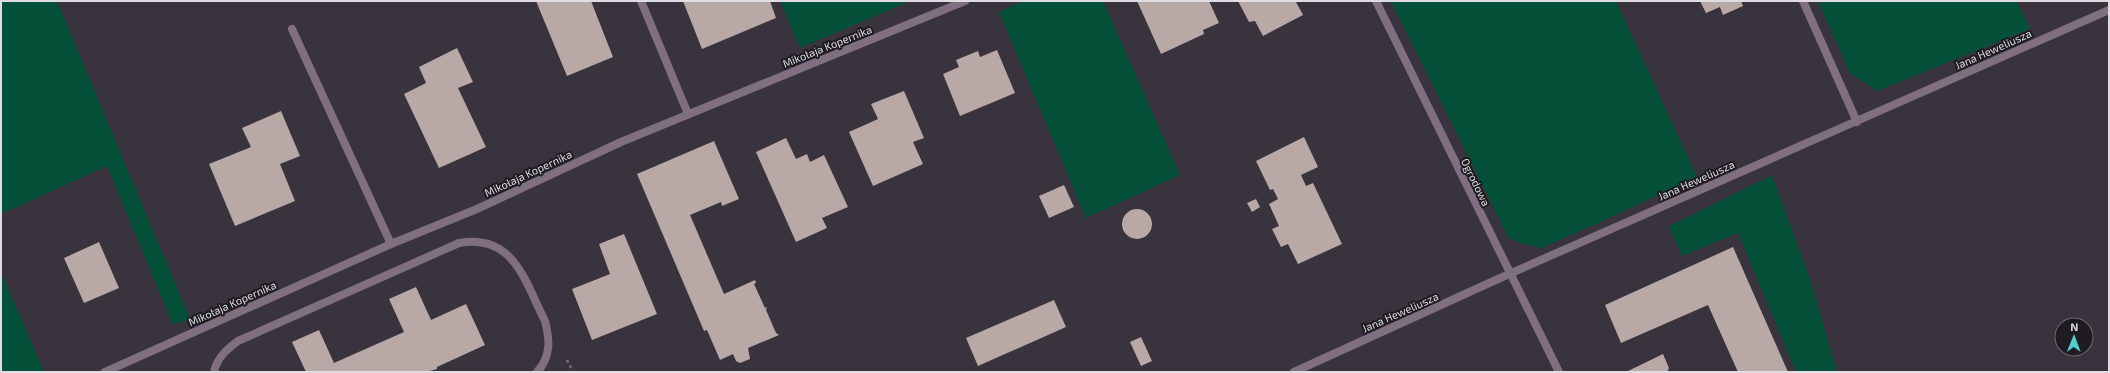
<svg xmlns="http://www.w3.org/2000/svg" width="2110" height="373" font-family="'Exo 2',sans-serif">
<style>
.green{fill:#055038}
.building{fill:#b8a9a6}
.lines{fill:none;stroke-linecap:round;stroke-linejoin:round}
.path{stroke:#75717a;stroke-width:2.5;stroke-dasharray:3 3;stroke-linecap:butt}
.service{stroke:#806e81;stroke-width:8}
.minor{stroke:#806e81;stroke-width:8}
.labels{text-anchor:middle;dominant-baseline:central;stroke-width:4;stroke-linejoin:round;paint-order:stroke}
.street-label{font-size:11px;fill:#dfdce2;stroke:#1e1c21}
</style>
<rect width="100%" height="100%" fill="#38333d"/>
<path class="green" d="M 1,1 L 57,1 L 190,319 L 173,325 L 107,166 L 1,214 Z
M 780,1 L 905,1 L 906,3 L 800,48 Z
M 1023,1 L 1103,1 L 1180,175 L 1086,218 L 999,12 Z
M 1391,1 L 1616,1 L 1697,177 L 1594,225 L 1541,248 L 1520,243 L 1508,237 Z
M 1818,1 L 2017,1 L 2030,29 L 1877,91 L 1850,73 Z
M 1772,175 L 1810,279 L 1837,372 L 1796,372 L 1738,233 L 1682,256 L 1669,226 Z
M 1,272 L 44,372 L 1,372 Z"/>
<path class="building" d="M 536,1 L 591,1 L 613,57 L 567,76 Z
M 683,1 L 770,1 L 776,18 L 702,49 Z
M 1137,1 L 1209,1 L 1219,23 L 1203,30 L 1204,34 L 1161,54 Z
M 1238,1 L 1298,1 L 1296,2 L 1303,15 L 1263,36 L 1255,21 L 1249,22 Z
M 1700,1 L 1741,1 L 1743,6 L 1723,15 L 1720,7 L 1706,13 Z
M 457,48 L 473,82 L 458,88 L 486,147 L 439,168 L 404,94 L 426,83 L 419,67 Z
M 997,50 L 1015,93 L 960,116 L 943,74 L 959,67 L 956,60 L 978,51 L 980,57 Z
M 904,91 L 924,138 L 913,142 L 923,164 L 873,186 L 849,132 L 878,119 L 871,104 Z
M 281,111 L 300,156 L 280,164 L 295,201 L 235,226 L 209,164 L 251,147 L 242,128 Z
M 1304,137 L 1318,167 L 1301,175 L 1306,186 L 1313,183 L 1342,244 L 1298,264 L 1288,244 L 1281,247 L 1272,229 L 1279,226 L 1269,204 L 1278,199 L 1273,189 L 1270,190 L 1256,161 Z
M 786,138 L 796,159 L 807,154 L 810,162 L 824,155 L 848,207 L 822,218 L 827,228 L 796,242 L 756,152 Z
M 714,141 L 739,199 L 722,206 L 721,202 L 690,215 L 724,294 L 755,280 L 756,283 L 754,284 L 765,308 L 767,307 L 766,310 L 776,333 L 779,335 L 748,348 L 750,359 L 740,363 L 736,361 L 733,354 L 720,360 L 707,330 L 704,331 L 637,174 Z
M 1064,185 L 1074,207 L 1049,218 L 1039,196 Z
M 1256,199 L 1260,207 L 1252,212 L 1247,203 Z
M1122 224a15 15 0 1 1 30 0a15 15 0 1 1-30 0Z
M 624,234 L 657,314 L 592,340 L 572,289 L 610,274 L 599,244 Z
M 99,242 L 119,288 L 84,303 L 64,258 Z
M 1733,247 L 1788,372 L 1738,372 L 1708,305 L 1621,343 L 1605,305 Z
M 416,287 L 431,320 L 466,304 L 485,345 L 437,367 L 437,369 L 426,372 L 306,372 L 292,342 L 319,330 L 334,363 L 370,347 L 404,332 L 389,299 Z
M 1054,300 L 1066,327 L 978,366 L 966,338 Z
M 1141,337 L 1152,361 L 1141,366 L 1130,342 Z
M 1663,354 L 1669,368 L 1667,372 L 1626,372 Z"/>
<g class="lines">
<path class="path" d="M 567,360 L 573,372"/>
<path class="service" d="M 292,29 L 391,244"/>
<path class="minor" d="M 641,1 L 688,114
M 1376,1 L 1559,372
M 1803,1 L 1857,122
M 105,372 L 391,244 L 477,209 L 621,142 L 965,1
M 214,372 C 217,358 227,349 238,341 L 459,243 C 514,233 525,282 545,321 C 550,340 551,357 537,372
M 1294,372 L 1509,274 L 2109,10"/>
</g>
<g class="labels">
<g class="street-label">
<text transform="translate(827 46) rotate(-22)">Mikołaja Kopernika</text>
<text transform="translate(1993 49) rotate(-24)">Jana Heweliusza</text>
<text transform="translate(528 173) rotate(-25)">Mikołaja Kopernika</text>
<text transform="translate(1696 180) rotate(-24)">Jana Heweliusza</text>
<text transform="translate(1476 182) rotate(64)">Ogrodowa</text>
<text transform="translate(232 303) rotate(-24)">Mikołaja Kopernika</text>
<text transform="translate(1400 312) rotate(-24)">Jana Heweliusza</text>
</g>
</g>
<rect width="2110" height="373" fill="none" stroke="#dfdce2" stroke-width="4"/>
<g transform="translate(2074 337) rotate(1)"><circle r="19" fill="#1e1c21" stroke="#6b696e"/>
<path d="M0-3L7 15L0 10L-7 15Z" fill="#52cdce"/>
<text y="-6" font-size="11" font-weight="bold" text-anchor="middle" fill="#dfdce2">N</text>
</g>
</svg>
